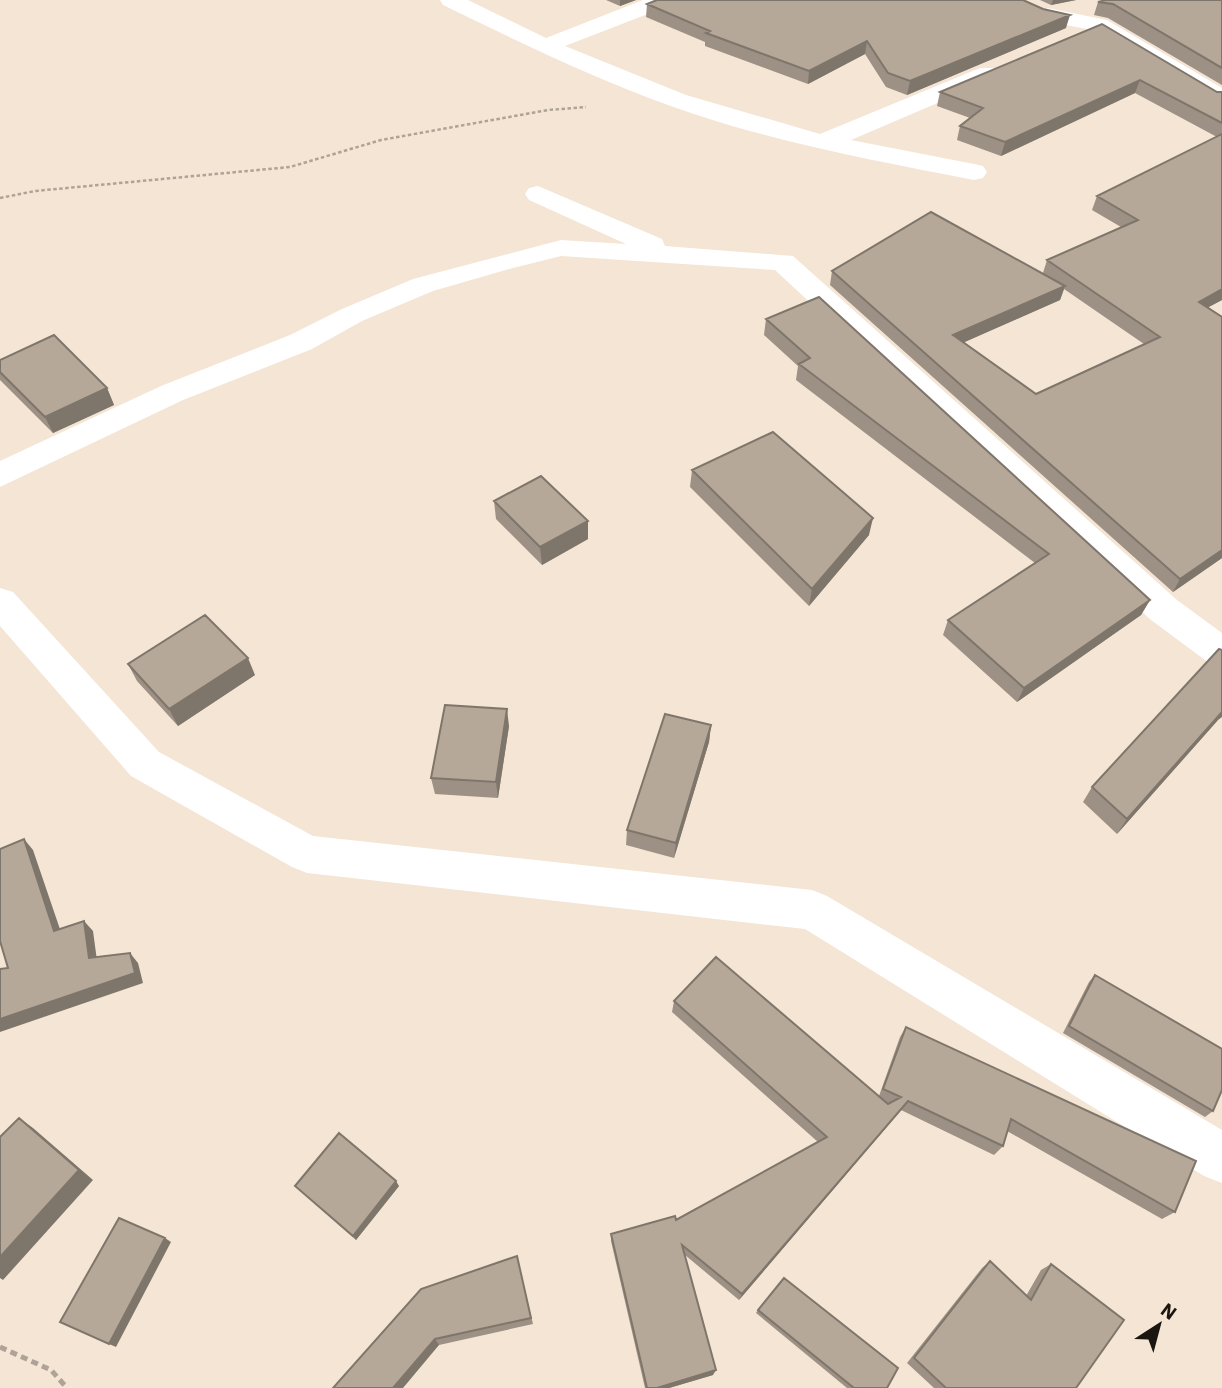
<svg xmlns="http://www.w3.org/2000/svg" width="1222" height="1388" font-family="'IBM Plex Sans',sans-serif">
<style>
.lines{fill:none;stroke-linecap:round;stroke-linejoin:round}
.path-far1{stroke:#aea396;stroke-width:2.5;stroke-dasharray:3.5 2.5;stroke-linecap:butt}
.path{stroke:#aea396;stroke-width:5;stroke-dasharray:7 4.5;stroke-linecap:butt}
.street{fill:#fff;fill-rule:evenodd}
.wall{fill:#9d9084;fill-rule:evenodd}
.shaded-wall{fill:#7f766b}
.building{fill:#b6a899;stroke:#7f766b;stroke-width:2}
</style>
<rect width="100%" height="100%" fill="#f4e5d5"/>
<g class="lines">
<path class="path-far1" d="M 0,198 L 35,191 L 290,167 L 381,140 L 548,110 L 586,107"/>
<path class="path" d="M 0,1347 L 51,1370 L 67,1388"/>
<path class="street" d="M 440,0 L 468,0 L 546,38 L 643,0 L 674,0 L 671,5 L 565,46 L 686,95 L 820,134 L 980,68 L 996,68 L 1000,73 L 996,78 L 851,140 L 974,164 L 983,166 L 987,172 L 983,178 L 974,180 C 871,160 767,141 668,105 C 591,77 517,41 443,5 Z
M 1048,8 L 1107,20 L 1222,88 L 1222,105 L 1213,103 L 1092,30 L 1040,20 L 1037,15 L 1040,10 Z
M 538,186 L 662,239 L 665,246 L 793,256 L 1177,600 L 1222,633 L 1222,668 L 1209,663 L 1151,620 L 775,270 L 561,256 L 513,268 L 433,291 L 362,321 L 312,349 L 183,400 L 0,487 L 0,461 L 161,386 L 290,335 L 342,309 L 413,279 L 561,240 L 626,244 L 529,200 L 525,194 L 529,188 Z
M 0,588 L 13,592 L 159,752 L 313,836 L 812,890 L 827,896 L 1222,1130 L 1222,1183 L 1204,1176 L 805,929 L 307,873 L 292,867 L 131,776 L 0,626 Z"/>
</g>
<path class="wall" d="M 606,0 L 636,0 L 620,6 Z
M 1040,0 L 1076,0 L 1051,5 Z
M 1222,0 L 1222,85 L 1108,18 L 1094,15 L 1098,2 Z
M 647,4 L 1066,28 L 907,95 L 886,87 L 865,54 L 808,84 L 705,46 L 705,42 L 646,17 Z
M 1102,24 L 1217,92 L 1222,92 L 1222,300 L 1208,307 L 1222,317 L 1222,558 L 1173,592 L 830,285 L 832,271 L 1043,273 L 1047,260 L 1121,227 L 1092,210 L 1097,196 L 1217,137 L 1135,93 L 1001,156 L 957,140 L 960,126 L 970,118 L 937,106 L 940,92 ZM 1064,289 L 1144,344 L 1036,394 L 964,342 L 1060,300 Z
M 766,319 L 1150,600 L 1141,615 L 1017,702 L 943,635 L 948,620 L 1035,563 L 796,380 L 798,366 L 764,335 Z
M 0,360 L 107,388 L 114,405 L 53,433 L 0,380 Z
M 692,470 L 869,535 L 809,606 L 690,487 Z
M 494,501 L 588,539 L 542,565 L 496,519 Z
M 128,664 L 255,675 L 178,726 L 137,681 Z
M 1218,720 L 1117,834 L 1083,802 L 1092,787 Z
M 711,725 L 709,742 L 674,858 L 626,845 L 627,830 Z
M 509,726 L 498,798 L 435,794 L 431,778 Z
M 1095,975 L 1213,1111 L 1205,1117 L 1063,1033 L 1089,982 Z
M 674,1001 L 879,1096 L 900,1037 L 906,1027 L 1175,1212 L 1162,1219 L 1007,1131 L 1003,1146 L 994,1155 L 901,1110 L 739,1300 L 685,1255 L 713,1375 L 669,1388 L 645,1388 L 611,1241 L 611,1234 L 676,1220 L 818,1142 L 672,1012 Z
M 295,1186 L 399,1186 L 356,1240 Z
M 517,1256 L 533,1324 L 439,1345 L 333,1388 Z
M 990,1261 L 1026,1296 L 1041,1270 L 1051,1264 L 1076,1388 L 934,1388 L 907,1363 L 982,1268 Z
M 758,1310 L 887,1388 L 847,1388 L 756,1313 Z"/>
<path class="shaded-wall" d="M 620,0 L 636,0 L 620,6 Z
M 1053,0 L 1076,0 L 1051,5 Z
M 1070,15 L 1066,28 L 907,95 L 910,81 Z
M 867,41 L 865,54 L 808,84 L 809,71 Z
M 1140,80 L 1135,93 L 1001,156 L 1005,142 Z
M 1065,286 L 1060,300 L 949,349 L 953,335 Z
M 1222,289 L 1222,300 L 1192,316 L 1199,302 Z
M 107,388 L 114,405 L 53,433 L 45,417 Z
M 873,518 L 869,535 L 809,606 L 812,589 Z
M 588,521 L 588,539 L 542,565 L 540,547 Z
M 1222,550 L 1222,558 L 1173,592 L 1180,579 Z
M 1150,600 L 1141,615 L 1017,702 L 1024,688 Z
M 248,658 L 255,675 L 178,726 L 169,709 Z
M 507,709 L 509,726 L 498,798 L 496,782 Z
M 1222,712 L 1222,717 L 1218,720 L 1117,834 L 1127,819 Z
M 711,725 L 709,742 L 674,858 L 676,843 Z
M 24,839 L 33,850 L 64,941 L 54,931 Z
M 84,921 L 93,931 L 98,968 L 89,958 Z
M 130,953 L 138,963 L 143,983 L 0,1032 L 0,1019 Z
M 908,1101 L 901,1110 L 739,1300 L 742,1294 Z
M 19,1118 L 33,1128 L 93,1180 L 3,1280 L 0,1278 L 0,1257 Z
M 396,1181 L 399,1186 L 356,1240 L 353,1236 Z
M 165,1238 L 171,1242 L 116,1347 L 109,1344 Z
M 435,1339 L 439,1345 L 403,1388 L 393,1388 Z
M 716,1370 L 713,1375 L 669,1388 L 657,1388 Z"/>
<path class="building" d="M 657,0 L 1023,0 L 1043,9 L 1070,15 L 910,81 L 888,73 L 867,41 L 809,71 L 706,33 L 710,31 L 647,4 Z
M 1106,0 L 1222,0 L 1222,68 L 1113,4 L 1098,2 Z
M 1102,24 L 1217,92 L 1222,92 L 1222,123 L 1140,80 L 1005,142 L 960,126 L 983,108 L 940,92 Z
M 1222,134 L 1222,289 L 1199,302 L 1222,317 L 1222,550 L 1180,579 L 832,271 L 931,212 L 1065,286 L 953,335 L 1036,394 L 1160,337 L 1047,260 L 1138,220 L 1097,196 Z
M 819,297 L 1150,600 L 1024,688 L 948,620 L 1049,554 L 799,364 L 810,358 L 766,319 Z
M 54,335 L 107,388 L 45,417 L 0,372 L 0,360 Z
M 773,432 L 873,518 L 812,589 L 692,470 Z
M 541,476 L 588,521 L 540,547 L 494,501 Z
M 205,615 L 248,658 L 169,709 L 128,664 Z
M 1219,649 L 1222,650 L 1222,712 L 1127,819 L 1092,787 Z
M 445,705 L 507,709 L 496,782 L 431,778 Z
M 665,714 L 711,725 L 676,843 L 627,830 Z
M 24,839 L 54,931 L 84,921 L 89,958 L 130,953 L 135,973 L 0,1019 L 0,969 L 8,968 L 0,941 L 0,849 Z
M 716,957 L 888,1104 L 901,1097 L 883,1089 L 906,1027 L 1196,1161 L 1175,1212 L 1011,1119 L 1003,1146 L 908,1101 L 742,1294 L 682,1245 L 716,1370 L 657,1388 L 647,1388 L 611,1234 L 675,1216 L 676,1220 L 827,1137 L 674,1001 Z
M 1095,975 L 1222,1049 L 1222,1090 L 1213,1111 L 1069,1026 Z
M 19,1118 L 79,1170 L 0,1257 L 0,1137 Z
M 339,1133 L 396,1181 L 353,1236 L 295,1186 Z
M 119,1218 L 165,1238 L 109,1344 L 60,1322 Z
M 517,1256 L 531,1318 L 435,1339 L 393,1388 L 333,1388 L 421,1289 Z
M 990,1261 L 1031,1300 L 1051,1264 L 1124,1320 L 1076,1388 L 946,1388 L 914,1358 Z
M 784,1278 L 898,1368 L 887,1388 L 854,1388 L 758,1310 Z"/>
<g transform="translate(1159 1325) rotate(36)" stroke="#f4e5d5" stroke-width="5" paint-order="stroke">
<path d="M0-5L12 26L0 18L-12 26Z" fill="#1b1610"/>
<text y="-10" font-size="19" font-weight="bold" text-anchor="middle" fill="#1b1610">N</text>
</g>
</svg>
